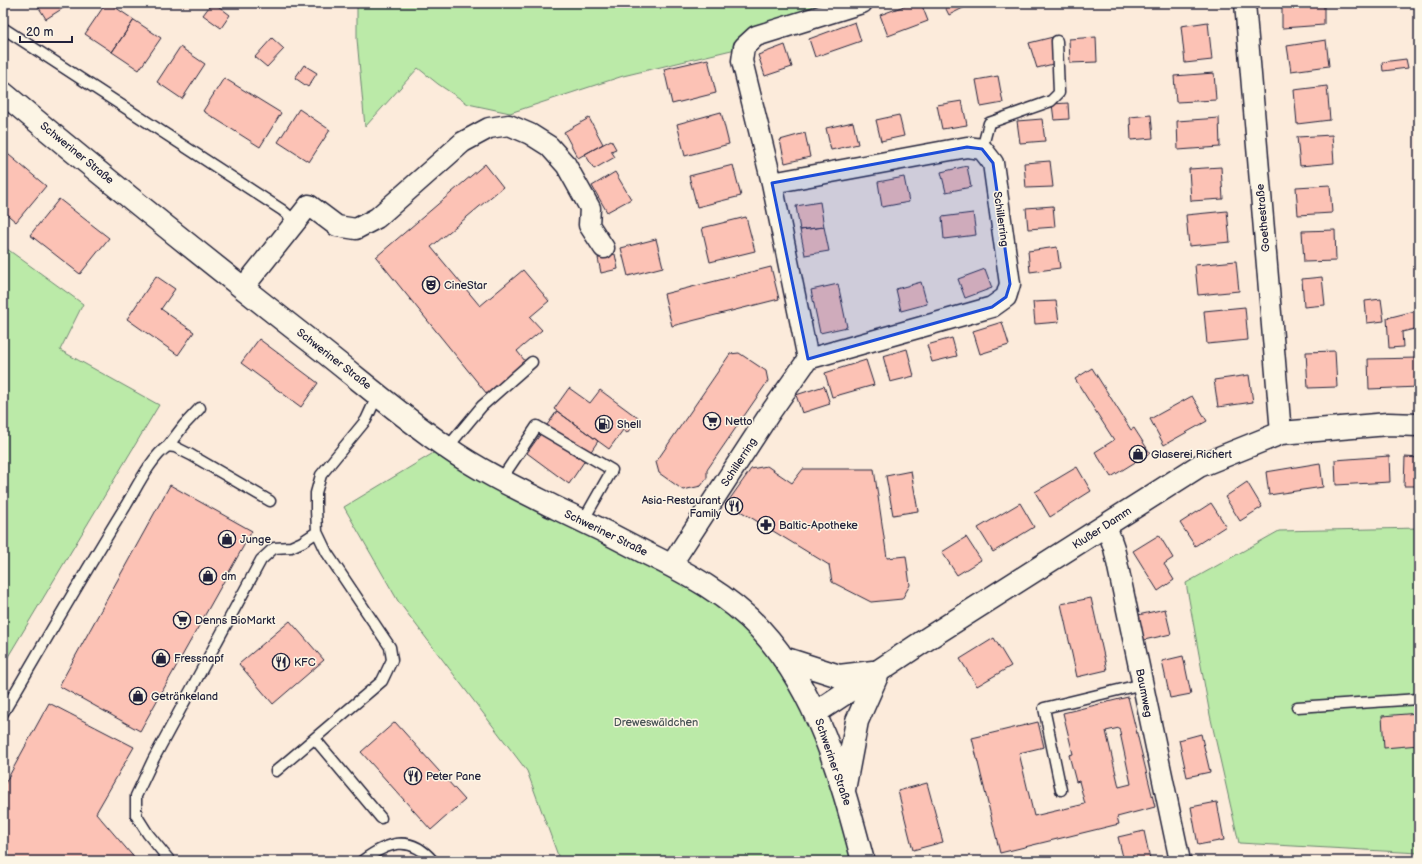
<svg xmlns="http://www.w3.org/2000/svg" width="1422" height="864" font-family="'Balsamiq Sans',sans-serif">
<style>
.green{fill:#bbeaa8;stroke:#6e8672}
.building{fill:#fcc2b5;stroke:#22223b;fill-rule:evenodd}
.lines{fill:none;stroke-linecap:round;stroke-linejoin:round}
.lane-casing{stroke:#22223b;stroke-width:13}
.street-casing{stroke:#22223b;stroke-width:23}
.secondary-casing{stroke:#22223b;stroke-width:25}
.lane{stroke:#fcf5e5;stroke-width:10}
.street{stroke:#fcf5e5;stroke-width:20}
.secondary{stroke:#fcf5e5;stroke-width:22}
.marked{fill:#1d4ed8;fill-opacity:0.2;stroke:#1d4ed8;stroke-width:3;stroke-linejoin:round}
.labels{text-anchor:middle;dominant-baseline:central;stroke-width:3;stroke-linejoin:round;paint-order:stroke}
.street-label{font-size:11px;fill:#22223b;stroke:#fcf5e5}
.poi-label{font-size:11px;fill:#22223b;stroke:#fcf5e5;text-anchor:start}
.park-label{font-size:11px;fill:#485456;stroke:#fcf5e5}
</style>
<rect width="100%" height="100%" fill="#fcebdb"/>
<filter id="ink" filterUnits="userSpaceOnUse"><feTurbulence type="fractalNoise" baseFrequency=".025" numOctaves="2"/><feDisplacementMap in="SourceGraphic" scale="8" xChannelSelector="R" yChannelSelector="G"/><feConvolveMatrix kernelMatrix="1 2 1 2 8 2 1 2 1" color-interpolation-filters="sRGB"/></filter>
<g filter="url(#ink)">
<path class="green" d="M 357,3 L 862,3 L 744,47 L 623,76 L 510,113 L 468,104 L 438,84 L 418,68 L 365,127 L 357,39 Z
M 3,246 L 83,304 L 60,350 L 159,405 L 3,665 Z
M 445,446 L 671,565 L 780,653 L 863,861 L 560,861 L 527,771 L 398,601 L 344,507 Z
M 1419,528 L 1419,853 L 1239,843 L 1210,715 L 1186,583 L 1279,531 Z"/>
<path class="building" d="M 36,3 L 71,3 L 46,19 Z
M 106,3 L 109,3 L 134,20 L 112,52 L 85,34 Z
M 212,3 L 214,3 L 230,15 L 221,28 L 203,15 Z
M 912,3 L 921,3 L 928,21 L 888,36 L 880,15 Z
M 943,3 L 973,3 L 949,15 Z
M 1282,3 L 1324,3 L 1324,25 L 1282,28 Z
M 134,20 L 161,38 L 139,70 L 112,52 Z
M 855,22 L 861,41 L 815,57 L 809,39 Z
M 1208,22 L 1212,60 L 1185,63 L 1181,26 Z
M 1053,37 L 1053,64 L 1037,68 L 1029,43 Z
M 1096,37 L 1097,62 L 1070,63 L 1069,39 Z
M 272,38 L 284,49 L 267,67 L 255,57 Z
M 1326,40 L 1329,66 L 1291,71 L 1287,46 Z
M 785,45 L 792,67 L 765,76 L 758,55 Z
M 180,47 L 205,64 L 182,99 L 157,82 Z
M 708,59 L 716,93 L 672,104 L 664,69 Z
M 1406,59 L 1408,68 L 1383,71 L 1382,62 Z
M 304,65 L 317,73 L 308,87 L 295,78 Z
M 1214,73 L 1216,100 L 1176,102 L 1174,76 Z
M 998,76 L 1003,103 L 981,107 L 976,80 Z
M 224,78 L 281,113 L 260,147 L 203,111 Z
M 1327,86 L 1330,120 L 1297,124 L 1294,90 Z
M 962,101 L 967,125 L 942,129 L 937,105 Z
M 1068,103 L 1069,119 L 1054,120 L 1052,104 Z
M 299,109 L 330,130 L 309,162 L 278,142 Z
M 721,112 L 729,144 L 685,156 L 677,124 Z
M 899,115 L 904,136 L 881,141 L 876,120 Z
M 1151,115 L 1153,138 L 1131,140 L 1130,117 Z
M 589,118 L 603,144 L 578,158 L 564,132 Z
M 1219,118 L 1220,147 L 1178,150 L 1177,121 Z
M 1042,119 L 1045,141 L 1020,143 L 1017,121 Z
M 853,122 L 858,144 L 831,150 L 826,128 Z
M 805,133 L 810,157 L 785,163 L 780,140 Z
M 1332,135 L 1334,163 L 1300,166 L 1297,137 Z
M 611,140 L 616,149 L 611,151 L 615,157 L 594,169 L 585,154 Z
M 3,150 L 46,186 L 16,222 L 3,211 Z
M 1050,161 L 1053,187 L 1026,188 L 1024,163 Z
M 485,164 L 503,187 L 431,247 L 480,306 L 523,270 L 549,301 L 530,317 L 542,330 L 517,351 L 525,361 L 487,394 L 376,257 Z
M 733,165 L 741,196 L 697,207 L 689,176 Z
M 967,166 L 971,187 L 946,192 L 941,172 Z
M 1221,167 L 1223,199 L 1191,201 L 1189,169 Z
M 615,172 L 631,199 L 607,212 L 592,186 Z
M 904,177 L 909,202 L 882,207 L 878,182 Z
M 1330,185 L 1332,213 L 1298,215 L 1296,187 Z
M 59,199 L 109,238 L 80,274 L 30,235 Z
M 820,202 L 824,227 L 800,230 L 796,206 Z
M 1053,206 L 1055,227 L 1028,229 L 1026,208 Z
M 1227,211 L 1230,242 L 1189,246 L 1186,215 Z
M 973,213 L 976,235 L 944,239 L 942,217 Z
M 746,217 L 755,251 L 710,262 L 702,228 Z
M 824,227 L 829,251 L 805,255 L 800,230 Z
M 1335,230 L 1336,261 L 1304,262 L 1302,231 Z
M 656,239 L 663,267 L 628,276 L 621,248 Z
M 1057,247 L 1060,268 L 1030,272 L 1028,251 Z
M 615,254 L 618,269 L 601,273 L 598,258 Z
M 1236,261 L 1239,291 L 1198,295 L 1195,265 Z
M 771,267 L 779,299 L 672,326 L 664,294 Z
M 985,269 L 992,288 L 965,298 L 958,279 Z
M 156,276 L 175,289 L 161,309 L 194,332 L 178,355 L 127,319 Z
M 1322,277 L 1325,305 L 1304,307 L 1302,279 Z
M 921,282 L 927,304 L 901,311 L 896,289 Z
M 838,284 L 847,327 L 820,333 L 811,290 Z
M 1381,299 L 1384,321 L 1367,323 L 1365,301 Z
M 1056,301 L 1059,322 L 1035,324 L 1033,302 Z
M 1245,307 L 1248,340 L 1207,344 L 1204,311 Z
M 1419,310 L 1419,328 L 1402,332 L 1403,347 L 1389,348 L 1387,318 Z
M 1002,322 L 1009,345 L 980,354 L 973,331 Z
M 952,338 L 957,356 L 932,362 L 927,345 Z
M 259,339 L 318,383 L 301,407 L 241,363 Z
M 907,349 L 914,376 L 890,382 L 883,356 Z
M 1335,351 L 1337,387 L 1308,388 L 1306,352 Z
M 739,353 L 766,371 L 768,381 L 707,470 L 707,478 L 701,486 L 683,490 L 659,473 L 656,462 L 730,354 Z
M 1419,358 L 1419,387 L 1369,389 L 1368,359 Z
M 866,360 L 874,385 L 832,397 L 825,373 Z
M 1092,368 L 1131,430 L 1134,428 L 1150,453 L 1111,477 L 1095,452 L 1114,440 L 1075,379 Z
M 1249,375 L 1253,402 L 1218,407 L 1214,380 Z
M 824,386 L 830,404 L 802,413 L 796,395 Z
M 569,388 L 590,403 L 600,390 L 638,418 L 627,433 L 623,430 L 609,449 L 554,409 Z
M 1192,396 L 1207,421 L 1164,445 L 1150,419 Z
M 557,411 L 598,441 L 569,484 L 527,453 Z
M 1389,456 L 1390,482 L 1336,485 L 1335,460 Z
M 1405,457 L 1419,458 L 1419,486 L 1404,486 Z
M 1320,463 L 1323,487 L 1269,495 L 1266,472 Z
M 767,466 L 792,483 L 803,469 L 874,469 L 887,558 L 906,556 L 910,585 L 902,599 L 871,602 L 832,582 L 829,565 L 727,503 L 751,469 Z
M 1077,467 L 1091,491 L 1050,517 L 1035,492 Z
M 911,471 L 918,511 L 893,515 L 886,476 Z
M 1247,482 L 1262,507 L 1240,521 L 1225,497 Z
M 170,485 L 252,531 L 140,731 L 59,686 Z
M 1020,503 L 1034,527 L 993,552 L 978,528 Z
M 1211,503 L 1226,526 L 1195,546 L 1180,523 Z
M 1159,535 L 1173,558 L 1164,564 L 1174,580 L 1158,591 L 1133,551 Z
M 966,537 L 981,560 L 957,575 L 942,552 Z
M 1091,598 L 1107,670 L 1077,677 L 1061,604 Z
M 1165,609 L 1171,634 L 1144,640 L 1138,615 Z
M 290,621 L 324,660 L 273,704 L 239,664 Z
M 994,638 L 1011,666 L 977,686 L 960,659 Z
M 1183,656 L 1191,694 L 1170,698 L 1162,661 Z
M 1128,697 L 1155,807 L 1117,817 L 1119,824 L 1000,853 L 972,738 L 1038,722 L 1044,747 L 1019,753 L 1034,816 L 1085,804 L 1079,781 L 1076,782 L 1069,755 L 1073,754 L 1063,713 ZM 1119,728 L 1131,784 L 1119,787 L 1106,731 Z
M 49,703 L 134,747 L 96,813 L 137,861 L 3,861 L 3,787 Z
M 1419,713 L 1419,745 L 1384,748 L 1382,716 Z
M 395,722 L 465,800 L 431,830 L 361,752 Z
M 1201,734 L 1210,772 L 1187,777 L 1179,740 Z
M 927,783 L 943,842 L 913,850 L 898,791 Z
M 1217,802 L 1224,840 L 1198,845 L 1191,807 Z
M 1144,831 L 1150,859 L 1141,861 L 1124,861 L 1118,837 Z"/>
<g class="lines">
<defs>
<path id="lane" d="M 3,28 L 282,210 L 296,222
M 982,149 L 989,123 L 1051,101 L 1059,93 L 1057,41
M 168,446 L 184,425 L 200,408
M 447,448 L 482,406 L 532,362
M 500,481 L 537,426 L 612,470 L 583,521
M 1297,707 L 1419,699
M 3,713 C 43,645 83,575 125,507 C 136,489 151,457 168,446 L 175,447 L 191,455 L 270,501
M 315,739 L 381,818
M 276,771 L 382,681 L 392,660 L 390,647 L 327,553 L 317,532 L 316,509 L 316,493 L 321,475 L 366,420 L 378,394
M 1061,790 L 1044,708 L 1143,684
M 170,861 L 148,834 L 136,815 L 136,796 L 153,760 L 261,560 L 274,548 L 291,547 L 302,542 L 317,532
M 362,861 C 388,842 410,834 433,861"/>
<path id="street" d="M 1245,3 L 1281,433
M 243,288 L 309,205 L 337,226 L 356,229 L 377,218 L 463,142 L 489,128 L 509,125 L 530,134 L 549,146 L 566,165 L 590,208 L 589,225 L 604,248
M 808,359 L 772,183 L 742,61 L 744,47 L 756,36 L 862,3
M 1106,525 L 1114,548 L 1180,861
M 671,565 L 770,413 L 808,359 L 992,307 L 1006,297 L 1010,284 L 993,163 L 982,149 L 967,147 L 772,183"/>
<path id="secondary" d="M 3,93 C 102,176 203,257 305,337 C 352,373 397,413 446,447 C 480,471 518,489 556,508 C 586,522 616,537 646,553 C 687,573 728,595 760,629 C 819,693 841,779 863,861
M 783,658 L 839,676 L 873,672
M 815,713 L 930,637 L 1199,466 L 1281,433 L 1388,424 L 1419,425
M 844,790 L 857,721 L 879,671"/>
</defs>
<use href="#lane" class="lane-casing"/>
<use href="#street" class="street-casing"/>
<use href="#secondary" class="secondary-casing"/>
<use href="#lane" class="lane"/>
<use href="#street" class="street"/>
<use href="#secondary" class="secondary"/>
</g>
</g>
<path class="marked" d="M 967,147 L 982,149 L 993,163 L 1010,284 L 1006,297 L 992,307 L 808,359 L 772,183 Z"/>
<defs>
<symbol id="theatre-ring" viewBox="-11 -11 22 22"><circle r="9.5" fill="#fcf5e5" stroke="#22223b" stroke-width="1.5"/><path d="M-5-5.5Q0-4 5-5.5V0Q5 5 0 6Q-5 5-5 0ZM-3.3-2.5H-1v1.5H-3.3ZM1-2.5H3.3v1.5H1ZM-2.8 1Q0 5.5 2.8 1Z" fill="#22223b"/></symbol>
<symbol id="supermarket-ring" viewBox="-11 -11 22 22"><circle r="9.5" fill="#fcf5e5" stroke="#22223b" stroke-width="1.5"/><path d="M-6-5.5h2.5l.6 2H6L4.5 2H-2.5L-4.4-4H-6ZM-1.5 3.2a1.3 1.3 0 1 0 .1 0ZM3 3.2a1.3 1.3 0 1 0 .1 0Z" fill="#22223b"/></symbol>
<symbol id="fuel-ring" viewBox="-11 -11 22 22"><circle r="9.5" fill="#fcf5e5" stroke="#22223b" stroke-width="1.5"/><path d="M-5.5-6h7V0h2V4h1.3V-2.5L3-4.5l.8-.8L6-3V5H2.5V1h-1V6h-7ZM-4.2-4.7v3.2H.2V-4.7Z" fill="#22223b"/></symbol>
<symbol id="shop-ring" viewBox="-11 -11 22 22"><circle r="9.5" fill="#fcf5e5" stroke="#22223b" stroke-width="1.5"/><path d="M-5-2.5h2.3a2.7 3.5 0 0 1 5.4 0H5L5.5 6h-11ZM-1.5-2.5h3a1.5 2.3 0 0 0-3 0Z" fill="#22223b"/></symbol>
<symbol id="restaurant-ring" viewBox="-11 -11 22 22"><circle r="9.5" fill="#fcf5e5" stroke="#22223b" stroke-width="1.5"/><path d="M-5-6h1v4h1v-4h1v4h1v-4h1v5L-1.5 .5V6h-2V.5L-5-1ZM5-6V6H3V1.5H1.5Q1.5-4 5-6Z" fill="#22223b"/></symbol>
<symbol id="pharmacy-ring" viewBox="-11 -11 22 22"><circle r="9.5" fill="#fcf5e5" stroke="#22223b" stroke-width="1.5"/><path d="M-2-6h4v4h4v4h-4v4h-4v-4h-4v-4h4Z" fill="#22223b"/></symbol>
</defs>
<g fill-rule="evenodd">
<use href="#theatre-ring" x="421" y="275" width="20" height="20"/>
<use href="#supermarket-ring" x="702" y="411" width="20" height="20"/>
<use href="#fuel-ring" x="594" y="414" width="20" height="20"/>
<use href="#shop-ring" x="1128" y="444" width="20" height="20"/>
<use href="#restaurant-ring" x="724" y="496" width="20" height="20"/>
<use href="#pharmacy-ring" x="756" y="515" width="20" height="20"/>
<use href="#shop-ring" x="217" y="529" width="20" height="20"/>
<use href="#shop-ring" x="198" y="566" width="20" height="20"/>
<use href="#supermarket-ring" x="172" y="610" width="20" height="20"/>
<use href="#shop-ring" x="151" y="648" width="20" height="20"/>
<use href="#restaurant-ring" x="271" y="652" width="20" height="20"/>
<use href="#shop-ring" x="128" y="686" width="20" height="20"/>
<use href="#restaurant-ring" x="403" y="766" width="20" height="20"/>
</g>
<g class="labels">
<g class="street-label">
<text transform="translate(77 153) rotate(39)">Schweriner Straße</text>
<text transform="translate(1263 218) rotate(-95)">Goethestraße</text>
<text transform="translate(1001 219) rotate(82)">Schillerring</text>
<text transform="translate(334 359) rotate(38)">Schweriner Straße</text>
<text transform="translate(739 462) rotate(-57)">Schillerring</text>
<text transform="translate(1102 528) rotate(-33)">Klußer Damm</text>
<text transform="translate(606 533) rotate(26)">Schweriner Straße</text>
<text transform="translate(1144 693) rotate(79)">Baumweg</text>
<text transform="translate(833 762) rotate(71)">Schweriner Straße</text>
</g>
<g class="poi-label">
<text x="444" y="285">CineStar</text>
<text x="725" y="421">Netto</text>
<text x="617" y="424">Shell</text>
<text x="1151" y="454">Glaserei Richert</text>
<text x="721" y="500" text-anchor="end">Asia-Restaurant<tspan x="721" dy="13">Family</tspan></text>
<text x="779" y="525">Baltic-Apotheke</text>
<text x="240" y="539">Junge</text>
<text x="221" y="576">dm</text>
<text x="195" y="620">Denns BioMarkt</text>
<text x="174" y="658">Fressnapf</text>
<text x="294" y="662">KFC</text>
<text x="151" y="696">Getränkeland</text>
<text x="426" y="776">Peter Pane</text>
</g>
<g class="park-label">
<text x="656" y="722">Dreweswäldchen</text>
</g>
</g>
<rect width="1422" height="864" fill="none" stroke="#fcf5e5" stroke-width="16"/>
<rect x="8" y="8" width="1406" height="848" fill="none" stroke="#22223b" stroke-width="1.5" filter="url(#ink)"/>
<path d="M20 36v6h52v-6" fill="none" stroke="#22223b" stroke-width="2"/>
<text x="26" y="36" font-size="12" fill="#22223b" stroke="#fcf5e5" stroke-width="3" paint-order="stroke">20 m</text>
</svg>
